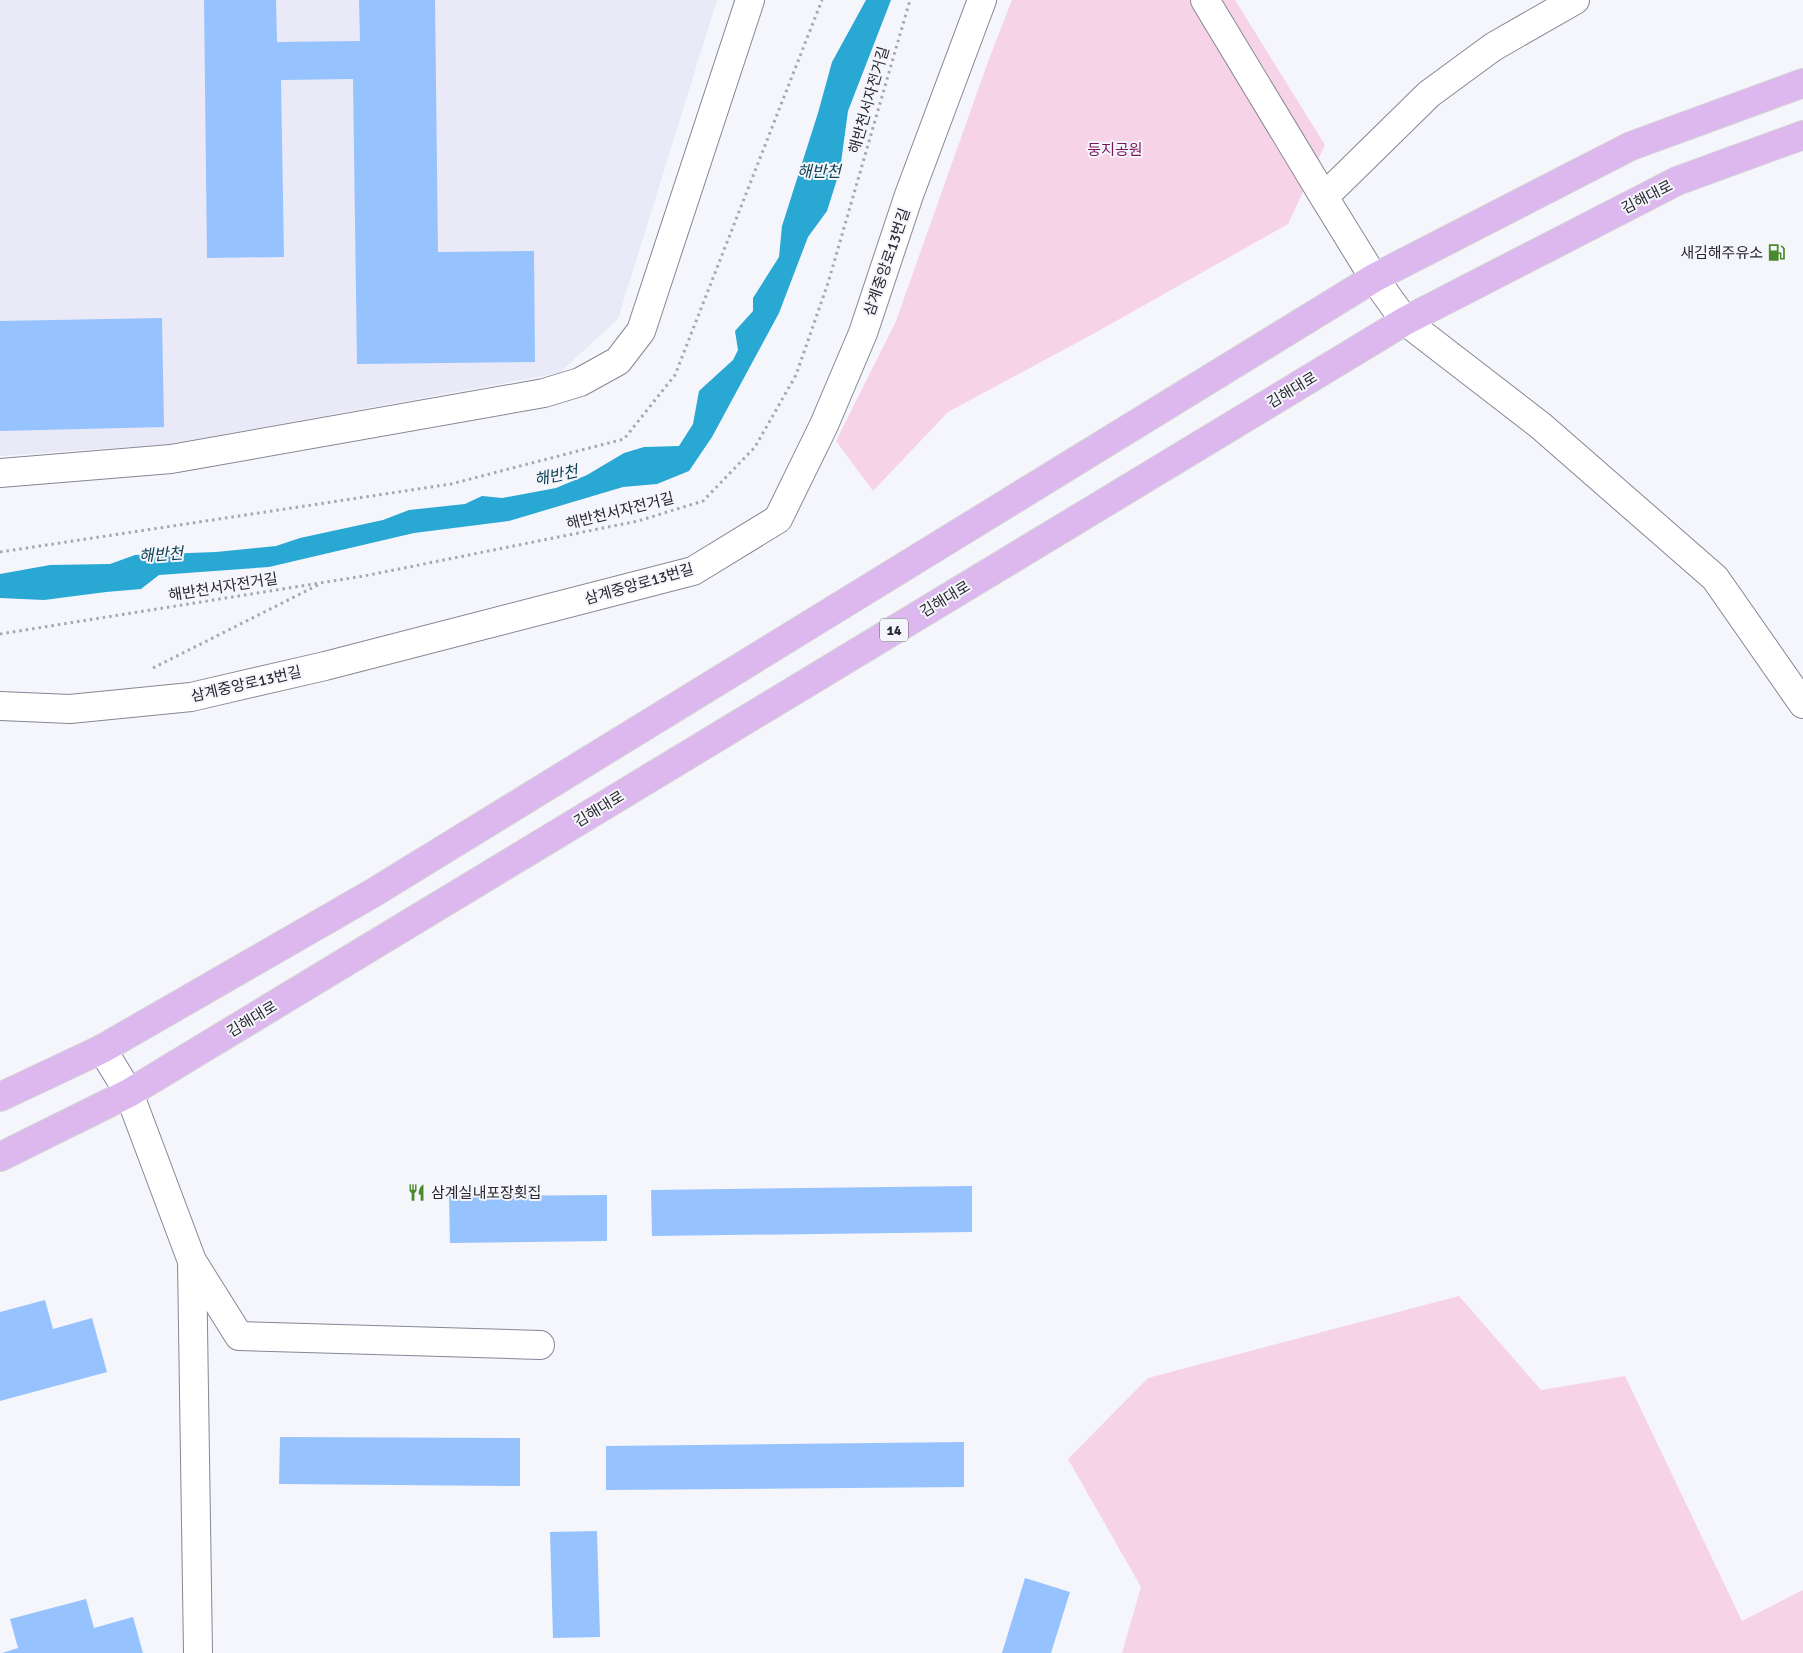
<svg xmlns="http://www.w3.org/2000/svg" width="1803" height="1653" font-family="Signika,'Noto Sans KR',sans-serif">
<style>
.built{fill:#e9e9f8}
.green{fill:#f6d3e6}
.water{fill:#28a8d3}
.building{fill:#96c3fe}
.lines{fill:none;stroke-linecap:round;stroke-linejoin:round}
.minor-casing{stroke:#868696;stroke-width:30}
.major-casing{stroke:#d4d4d5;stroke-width:30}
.path{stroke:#a7a7ae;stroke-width:3;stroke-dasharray:2.5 4;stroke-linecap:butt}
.minor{stroke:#fff;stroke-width:28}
.major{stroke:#dcb8ee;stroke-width:28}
.labels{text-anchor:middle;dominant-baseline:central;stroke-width:4;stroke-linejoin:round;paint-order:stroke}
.shield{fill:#f5f5fc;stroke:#65656b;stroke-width:1}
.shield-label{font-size:14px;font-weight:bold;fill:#27272d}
.street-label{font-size:15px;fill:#27272d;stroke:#f5f5fc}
.park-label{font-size:15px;fill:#79145b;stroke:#f5f5fc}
.poi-label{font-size:15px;fill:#27272d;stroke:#f5f5fc;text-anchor:end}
.water-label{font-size:16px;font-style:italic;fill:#0f4355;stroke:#f5f5fc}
</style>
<rect width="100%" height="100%" fill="#f5f5fc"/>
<path class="built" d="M 0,0 L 717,0 L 618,319 L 559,373 L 169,444 L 0,456 Z"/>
<path class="green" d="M 1012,0 L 1235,0 L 1325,145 L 1288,224 L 1093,334 L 948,412 L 873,491 L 836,441 L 896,321 L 989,59 Z
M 1459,1296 L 1541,1390 L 1625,1376 L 1742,1621 L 1803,1590 L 1803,1653 L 1122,1653 L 1141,1587 L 1068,1459 L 1148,1378 Z"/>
<path class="water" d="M 866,0 L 891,0 L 848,111 L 840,170 L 827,211 L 808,237 L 779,313 L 712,437 L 689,471 L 657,484 L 623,487 L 509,521 L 414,533 L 269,567 L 159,575 L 141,589 L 106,592 L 44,600 L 0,598 L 0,574 L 50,565 L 110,564 L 135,555 L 216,552 L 276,546 L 300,538 L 383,520 L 409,510 L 465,504 L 482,496 L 502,498 L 556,488 L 587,475 L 624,453 L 644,447 L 679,446 L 693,424 L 699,391 L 733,360 L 738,350 L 735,331 L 753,311 L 753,298 L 779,257 L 782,226 L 818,113 L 832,62 Z"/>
<path class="building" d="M 204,0 L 276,0 L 277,42 L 360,41 L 359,0 L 435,0 L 438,252 L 534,251 L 535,362 L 357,364 L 353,79 L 281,80 L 284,257 L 207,258 Z
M 162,318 L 164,427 L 0,431 L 0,321 Z
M 972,1186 L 972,1232 L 652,1236 L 651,1190 Z
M 607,1195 L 607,1241 L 450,1243 L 449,1196 Z
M 45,1300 L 53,1329 L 92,1318 L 107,1372 L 0,1401 L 0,1312 Z
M 280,1437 L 520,1438 L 520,1486 L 279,1484 Z
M 964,1442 L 964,1487 L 606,1490 L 606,1446 Z
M 597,1531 L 600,1637 L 553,1638 L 550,1532 Z
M 1025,1578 L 1070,1592 L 1051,1653 L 1002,1653 Z
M 86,1599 L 94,1628 L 133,1617 L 143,1653 L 2,1653 L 18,1648 L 10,1619 Z"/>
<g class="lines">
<defs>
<path id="minor" d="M 1205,0 L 1324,197 L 1374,278 L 1405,321 L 1541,426 L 1715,578 L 1803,704
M 1324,197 L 1429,94 L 1493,47 L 1575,0
M 0,473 L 171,459 L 544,393 L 580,382 L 618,361 L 641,331 L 750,0
M 0,706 L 70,709 L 191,697 L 325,666 L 693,571 L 778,519 L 824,425 L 863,333 L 909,195 L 982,0
M 102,1049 L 129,1093 L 192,1261 L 198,1653
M 192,1261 L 239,1336 L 540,1345"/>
<path id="major" d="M 0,1097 L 102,1049 L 373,893 L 1374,278 L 1631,146 L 1803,83
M 0,1157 L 129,1093 L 1405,321 L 1677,181 L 1803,135"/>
</defs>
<use href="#minor" class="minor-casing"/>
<use href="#major" class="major-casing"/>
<path class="path" d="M 0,552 L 451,484 L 624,439 L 675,375 L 822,0
M 0,634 L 364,576 L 638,521 L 703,501 L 755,447 L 796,375 L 828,283 L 910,0
M 153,668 L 320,584"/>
<use href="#minor" class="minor"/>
<use href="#major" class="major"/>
</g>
<defs>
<symbol id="fuel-bare" viewBox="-9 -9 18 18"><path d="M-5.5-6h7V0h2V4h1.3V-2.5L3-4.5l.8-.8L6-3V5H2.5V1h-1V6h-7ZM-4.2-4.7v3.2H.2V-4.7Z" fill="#47892b" stroke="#f5f5fc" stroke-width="2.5" paint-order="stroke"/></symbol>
<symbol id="restaurant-bare" viewBox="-9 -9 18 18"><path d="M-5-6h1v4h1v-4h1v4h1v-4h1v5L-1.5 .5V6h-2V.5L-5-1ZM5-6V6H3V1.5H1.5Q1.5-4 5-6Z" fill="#47892b" stroke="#f5f5fc" stroke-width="2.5" paint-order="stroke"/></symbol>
</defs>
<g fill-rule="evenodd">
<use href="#fuel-bare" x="1764" y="240" width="25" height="25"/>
<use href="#restaurant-bare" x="404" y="1180" width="25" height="25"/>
</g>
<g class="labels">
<rect class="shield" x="880" y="618.5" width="28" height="23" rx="4"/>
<g class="shield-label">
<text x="894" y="630">14</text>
</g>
<g class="street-label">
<text transform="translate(869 100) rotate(-74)">해반천서자전거길</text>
<text transform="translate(1647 197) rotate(-27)">김해대로</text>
<text transform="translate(887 262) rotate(-71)">삼계중앙로13번길</text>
<text transform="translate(1292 390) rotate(-31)">김해대로</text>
<text transform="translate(620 511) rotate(-14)">해반천서자전거길</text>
<text transform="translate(639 584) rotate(-16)">삼계중앙로13번길</text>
<text transform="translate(223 587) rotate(-9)">해반천서자전거길</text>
<text transform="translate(945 599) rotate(-31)">김해대로</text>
<text transform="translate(246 684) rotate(-13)">삼계중앙로13번길</text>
<text transform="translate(599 809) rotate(-31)">김해대로</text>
<text transform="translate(252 1019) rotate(-31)">김해대로</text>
</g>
<g class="park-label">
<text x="1115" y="150">둥지공원</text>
</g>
<g class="poi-label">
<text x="1763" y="253">새김해주유소</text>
<text x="431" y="1193" text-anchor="start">삼계실내포장횟집</text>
</g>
<g class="water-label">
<text x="819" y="172">해반천</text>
<text transform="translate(556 476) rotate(-12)">해반천</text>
<text transform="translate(161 555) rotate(-4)">해반천</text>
</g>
</g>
</svg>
